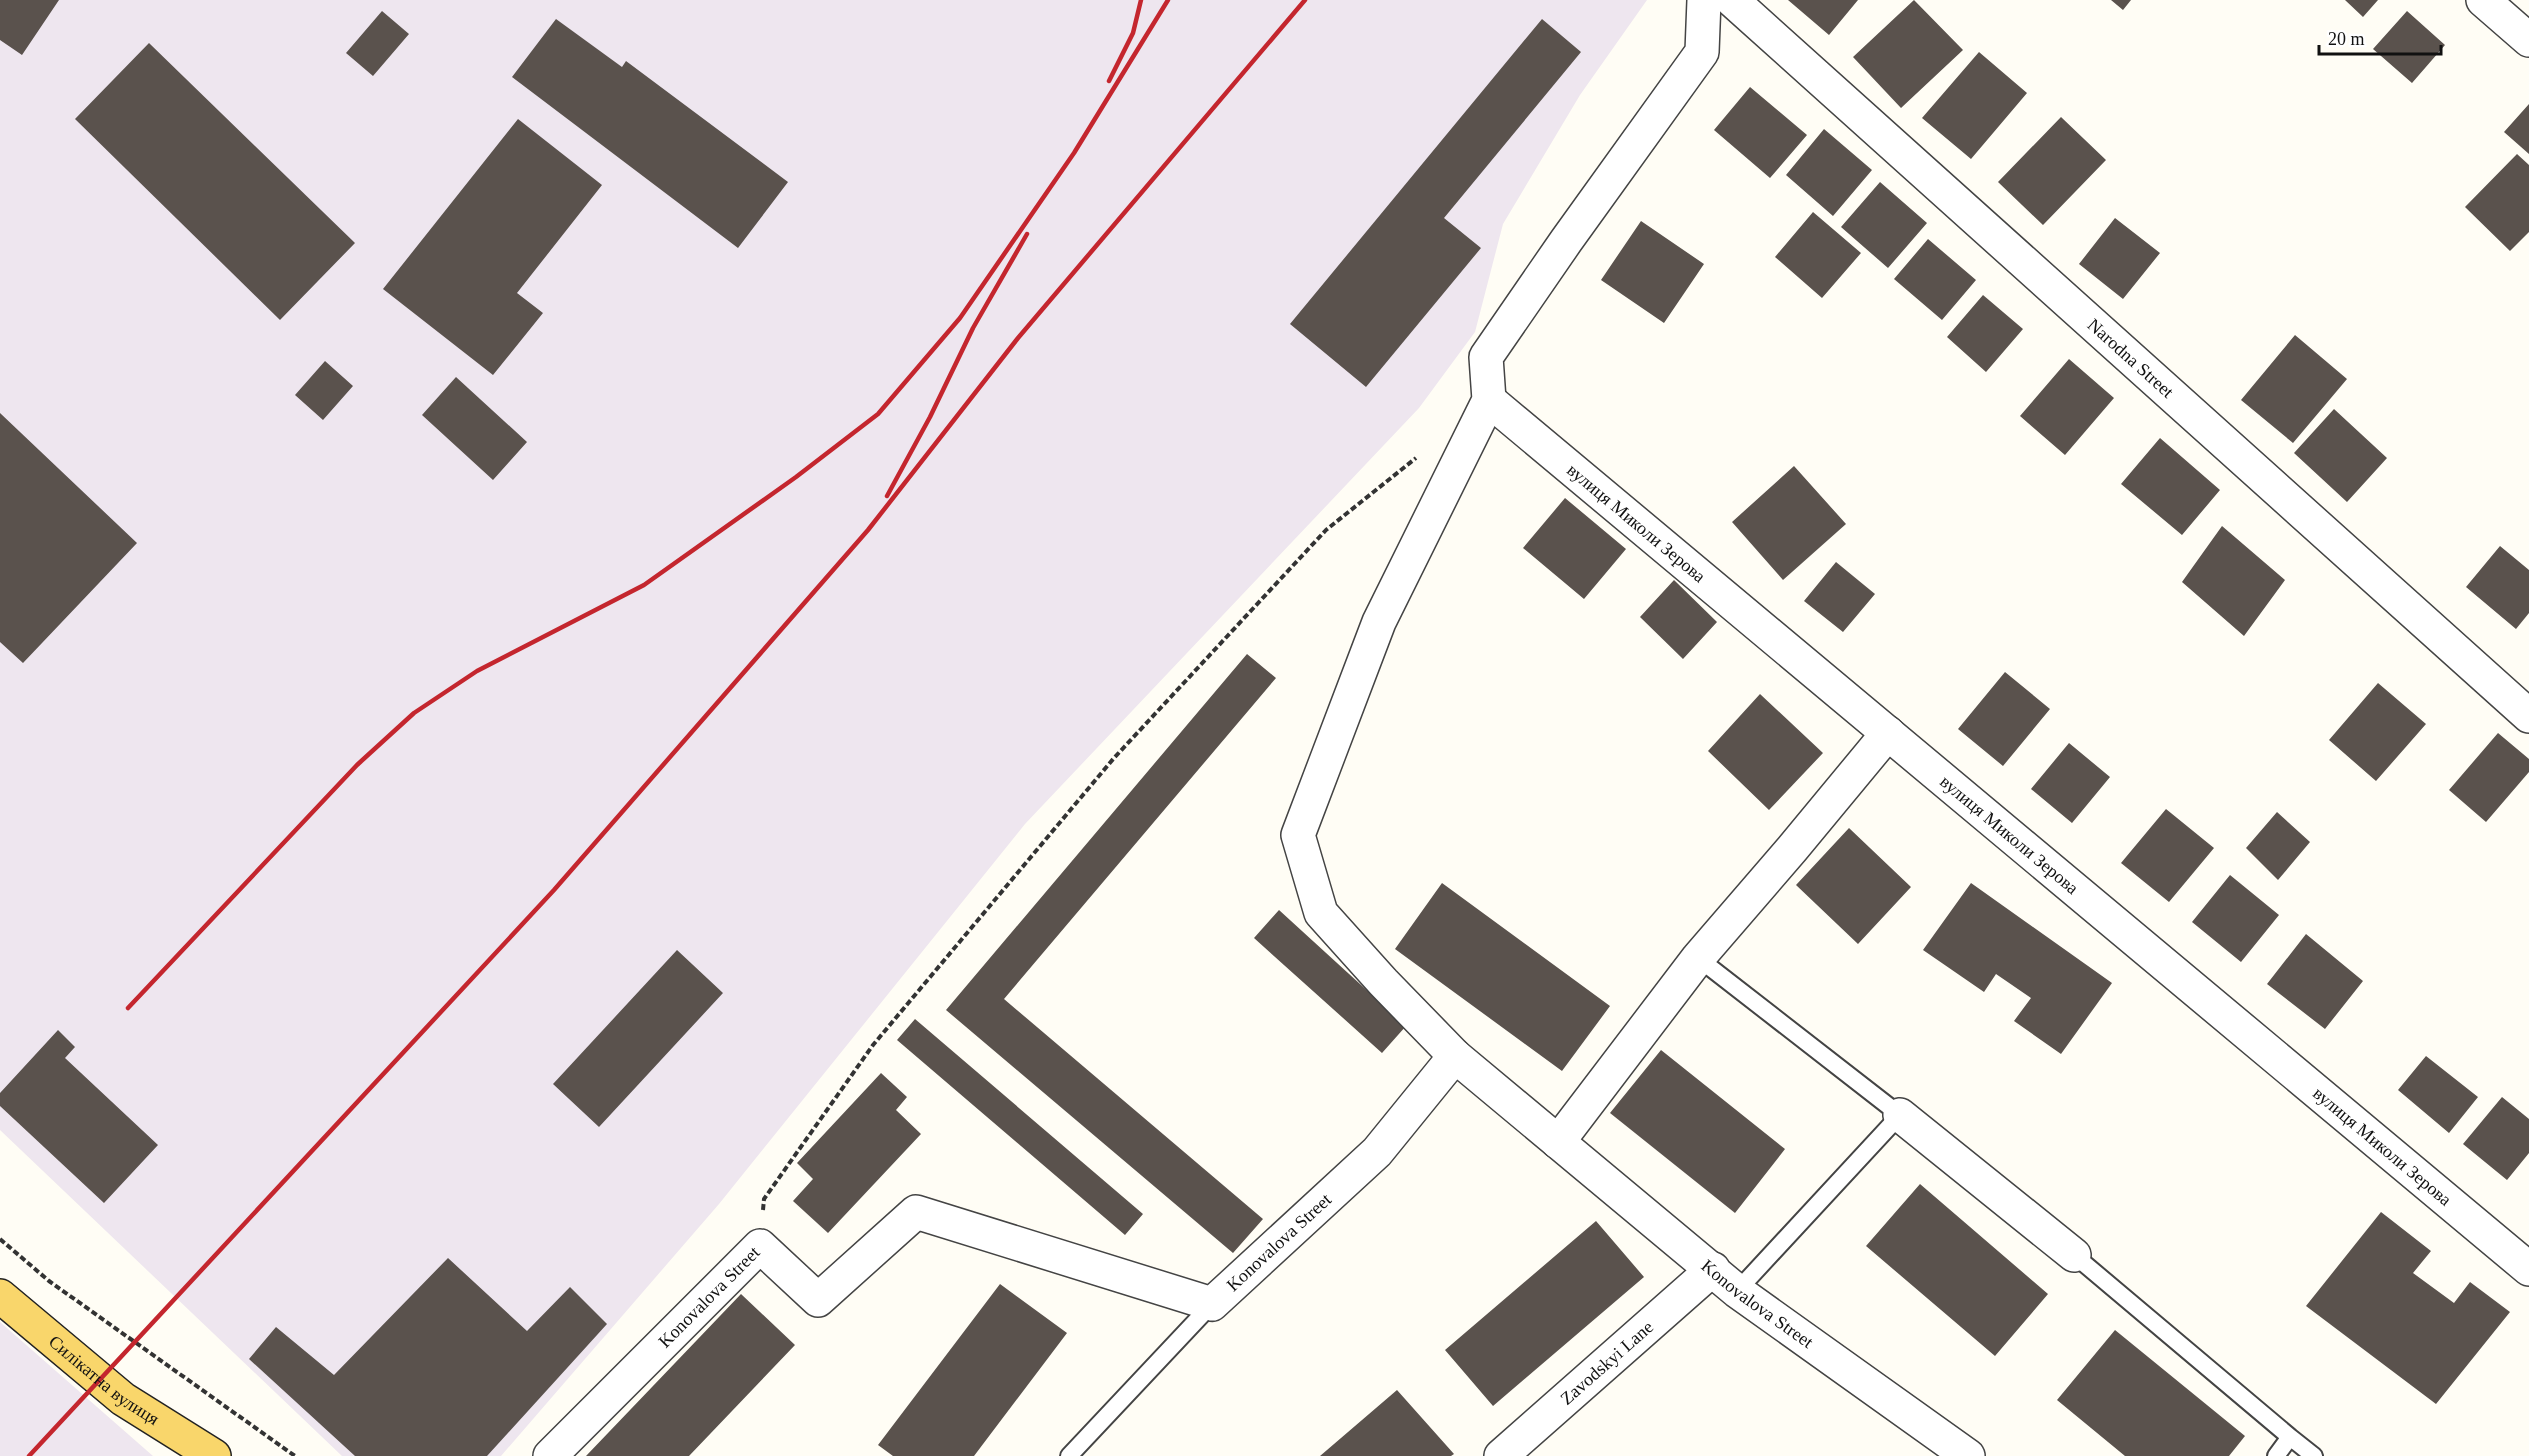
<svg xmlns="http://www.w3.org/2000/svg" width="2529" height="1456" font-family="'Times New Roman',serif">
<style>
.industrial{fill:#eee6ef}
.building{fill:#5a524d}
.lines{fill:none;stroke-linecap:round;stroke-linejoin:round}
.service-casing{stroke:#444;stroke-width:20}
.minor-casing{stroke:#444;stroke-width:36}
.primary-casing{stroke:#222;stroke-width:36}
.path{stroke:#333;stroke-width:4;stroke-dasharray:6 3;stroke-linecap:butt}
.service{stroke:#fff;stroke-width:16}
.minor{stroke:#fff;stroke-width:33}
.primary{stroke:#f9d66b;stroke-width:33}
.rail{stroke:#c4262e;stroke-width:4.5}
.labels{text-anchor:middle;dominant-baseline:central;stroke-width:6;stroke-linejoin:round;paint-order:stroke}
.street-label{font-size:18px;fill:#111;stroke:#fff}
</style>
<rect width="100%" height="100%" fill="#fffdf5"/>
<path class="industrial" d="M 0,0 L 1647,0 L 1580,95 L 1503,224 L 1475,332 L 1419,408 L 1025,824 L 719,1204 L 501,1456 L 342,1456 L 0,1130 Z
M 0,1322 L 153,1456 L 0,1456 Z"/>
<path class="building" d="M 0,0 L 59,0 L 22,55 L 0,40 Z
M 1788,0 L 1858,0 L 1829,35 Z
M 1914,0 L 1963,50 L 1901,108 L 1853,57 Z
M 2111,0 L 2131,0 L 2123,10 Z
M 2345,0 L 2378,0 L 2363,17 Z
M 382,11 L 409,34 L 373,76 L 346,53 Z
M 2407,11 L 2445,45 L 2412,83 L 2373,49 Z
M 556,19 L 622,67 L 626,61 L 788,182 L 738,248 L 512,77 Z
M 1542,19 L 1581,52 L 1444,218 L 1481,248 L 1366,387 L 1290,324 Z
M 149,43 L 355,243 L 280,320 L 75,119 Z
M 1979,52 L 2027,93 L 1971,159 L 1922,118 Z
M 1750,87 L 1807,135 L 1770,178 L 1714,130 Z
M 2529,104 L 2529,154 L 2504,132 Z
M 2061,117 L 2106,160 L 2043,225 L 1998,182 Z
M 518,119 L 602,185 L 517,293 L 543,313 L 493,375 L 383,289 Z
M 1824,129 L 1872,170 L 1833,216 L 1786,175 Z
M 2517,154 L 2529,165 L 2529,232 L 2510,251 L 2465,207 Z
M 1880,182 L 1927,223 L 1888,268 L 1841,227 Z
M 1813,212 L 1861,253 L 1822,298 L 1775,257 Z
M 2115,218 L 2160,253 L 2123,299 L 2079,264 Z
M 1641,221 L 1704,264 L 1664,323 L 1601,280 Z
M 1928,239 L 1976,280 L 1942,320 L 1894,279 Z
M 1983,295 L 2023,329 L 1986,372 L 1947,337 Z
M 2295,335 L 2347,379 L 2293,443 L 2241,400 Z
M 2069,359 L 2114,398 L 2065,455 L 2020,416 Z
M 325,361 L 353,386 L 323,420 L 295,395 Z
M 456,377 L 527,442 L 493,480 L 422,415 Z
M 2334,409 L 2387,458 L 2347,502 L 2294,453 Z
M 0,413 L 137,543 L 23,663 L 0,642 Z
M 2160,438 L 2220,490 L 2182,535 L 2121,484 Z
M 1794,466 L 1846,524 L 1783,580 L 1732,522 Z
M 1565,498 L 1626,549 L 1584,599 L 1523,548 Z
M 2222,526 L 2285,580 L 2244,636 L 2182,582 Z
M 2500,546 L 2529,570 L 2529,613 L 2516,629 L 2466,587 Z
M 1836,562 L 1875,594 L 1843,632 L 1804,601 Z
M 1674,580 L 1717,622 L 1683,659 L 1640,617 Z
M 1247,654 L 1276,678 L 1004,999 L 1263,1219 L 1233,1253 L 946,1010 Z
M 2005,672 L 2050,709 L 2003,766 L 1958,729 Z
M 2378,683 L 2426,724 L 2376,781 L 2329,740 Z
M 1760,694 L 1823,753 L 1769,810 L 1708,751 Z
M 2498,733 L 2529,759 L 2529,772 L 2486,822 L 2449,790 Z
M 2069,743 L 2110,777 L 2072,823 L 2031,789 Z
M 2166,809 L 2214,848 L 2169,902 L 2121,863 Z
M 2277,812 L 2310,842 L 2278,880 L 2246,848 Z
M 1849,828 L 1911,887 L 1858,944 L 1796,885 Z
M 2230,875 L 2279,915 L 2241,962 L 2192,922 Z
M 1442,883 L 1610,1006 L 1562,1071 L 1395,949 Z
M 1971,883 L 2112,983 L 2061,1054 L 2014,1021 L 2031,998 L 1996,974 L 1984,992 L 1923,950 Z
M 1279,910 L 1406,1026 L 1382,1053 L 1254,938 Z
M 2306,934 L 2363,981 L 2325,1029 L 2267,984 Z
M 677,950 L 723,993 L 599,1127 L 553,1084 Z
M 915,1019 L 1143,1214 L 1125,1235 L 897,1040 Z
M 58,1030 L 75,1047 L 65,1058 L 158,1145 L 104,1203 L 0,1106 L 0,1093 Z
M 1661,1050 L 1785,1149 L 1735,1213 L 1610,1113 Z
M 2426,1056 L 2478,1097 L 2449,1133 L 2398,1090 Z
M 881,1073 L 907,1097 L 896,1110 L 921,1134 L 828,1233 L 793,1201 L 813,1179 L 797,1163 Z
M 2502,1097 L 2529,1119 L 2529,1153 L 2507,1180 L 2463,1144 Z
M 1920,1184 L 2048,1294 L 1995,1356 L 1866,1246 Z
M 2381,1212 L 2431,1251 L 2413,1273 L 2454,1303 L 2470,1282 L 2510,1312 L 2436,1404 L 2306,1306 Z
M 1596,1221 L 1644,1277 L 1493,1406 L 1445,1350 Z
M 448,1258 L 527,1331 L 570,1287 L 607,1324 L 487,1456 L 355,1456 L 249,1359 L 276,1327 L 334,1375 Z
M 1000,1284 L 1067,1333 L 974,1456 L 893,1456 L 878,1445 Z
M 741,1294 L 795,1345 L 689,1456 L 586,1456 Z
M 2115,1330 L 2245,1436 L 2229,1456 L 2125,1456 L 2057,1400 Z
M 1397,1390 L 1454,1454 L 1451,1456 L 1320,1456 Z"/>
<g class="lines">
<defs>
<path id="service" d="M 1698,958 L 1900,1115 L 1737,1291
M 2074,1255 L 2290,1437
M 1069,1456 L 1212,1304
M 2276,1456 L 2290,1437 L 2314,1456"/>
<g id="minor">
<path id="s1" d="M 1732,0 L 2529,716"/>
<path d="M 2483,0 L 2529,40"/>
<path id="s2" d="M 1489,400 L 2529,1269"/>
<path d="M 1455,1056 L 1383,982 L 1321,913 L 1298,835 L 1379,622 L 1489,400 L 1486,357 L 1566,241 L 1702,52 L 1704,0"/>
<path d="M 1900,1115 L 2074,1255"/>
<path d="M 1558,1142 L 1698,958 L 1792,849 L 1888,733"/>
<path id="s3" d="M 550,1456 L 760,1246 L 818,1300 L 916,1212 L 1212,1304 L 1377,1152 L 1455,1056 L 1737,1291 L 1968,1456"/>
<path id="s4" d="M 1501,1456 L 1713,1269"/>
</g>
<g id="primary">
<path id="s5" d="M 0,1296 L 123,1399 L 214,1456"/>
</g>
</defs>
<use href="#service" class="service-casing"/>
<use href="#minor" class="minor-casing"/>
<use href="#primary" class="primary-casing"/>
<path class="path" d="M 763,1210 L 764,1199 L 873,1045 L 1114,758 L 1326,530 L 1416,458
M 0,1239 L 49,1281 L 295,1456"/>
<use href="#service" class="service"/>
<use href="#minor" class="minor"/>
<use href="#primary" class="primary"/>
<path class="rail" d="M 1109,81 L 1133,33 L 1141,0
M 887,496 L 930,417 L 973,328 L 1027,234
M 128,1008 L 357,765 L 414,713 L 477,671 L 644,585 L 796,477 L 878,414 L 960,318 L 1074,153 L 1168,0
M 29,1456 L 554,890 L 868,530 L 1018,338 L 1305,0"/>
</g>
<g class="labels">
<g class="street-label">
<text stroke="none"><textPath href="#s1" startOffset="536">Narodna Street</textPath></text>
<text stroke="none"><textPath href="#s2" startOffset="192">вулиця Миколи Зерова</textPath></text>
<text stroke="none"><textPath href="#s2" startOffset="678">вулиця Миколи Зерова</textPath></text>
<text stroke="none"><textPath href="#s2" startOffset="1164">вулиця Миколи Зерова</textPath></text>
<text stroke="none"><textPath href="#s3" startOffset="909">Konovalova Street</textPath></text>
<text stroke="none"><textPath href="#s3" startOffset="225">Konovalova Street</textPath></text>
<text stroke="none"><textPath href="#s3" startOffset="1557">Konovalova Street</textPath></text>
<text stroke="none"><textPath href="#s4" startOffset="141">Zavodskyi Lane</textPath></text>
<text stroke="none"><textPath href="#s5" startOffset="134">Силікатна вулиця</textPath></text>
</g>
</g>
<path d="M2319 45v9h122v-9" fill="none" stroke="#111111" stroke-width="3"/>
<text x="2328" y="45" font-size="18" fill="#111111" stroke="#ffffff" stroke-width="4.5" paint-order="stroke">20 m</text>
</svg>
